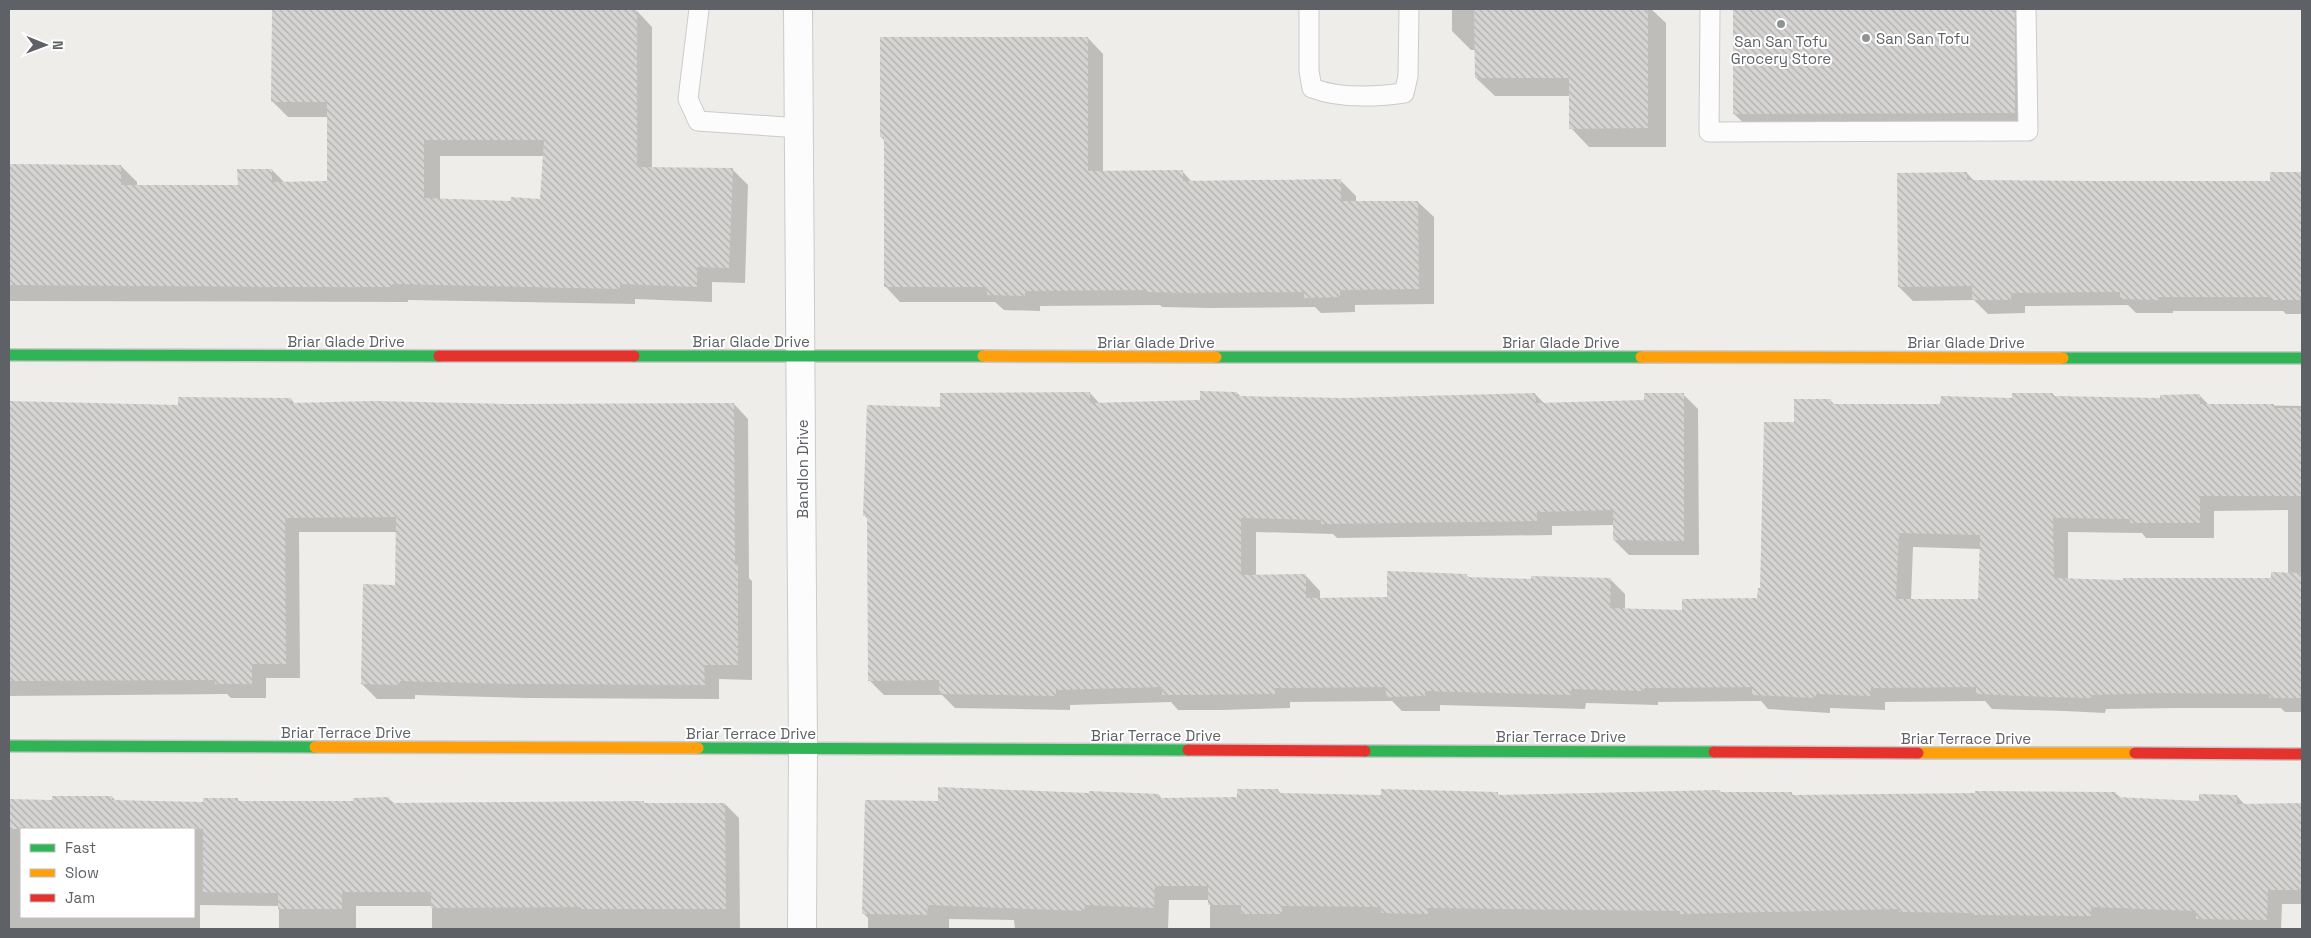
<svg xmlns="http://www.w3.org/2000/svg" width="2311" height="938" font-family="'Space Grotesk',sans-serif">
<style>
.shadow{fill:#0003;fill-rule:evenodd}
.building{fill:url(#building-back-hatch);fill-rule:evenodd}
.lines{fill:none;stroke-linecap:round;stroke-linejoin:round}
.lane-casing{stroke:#cacbcb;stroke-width:21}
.street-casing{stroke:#cacbcb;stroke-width:30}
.fast-casing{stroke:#c9c9ca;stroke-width:14}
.slow-casing{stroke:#c9c9ca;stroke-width:14}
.jam-casing{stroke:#c9c9ca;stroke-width:14}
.lane{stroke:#fcfcfc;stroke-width:19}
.street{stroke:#fcfcfc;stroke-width:28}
.fast{stroke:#30b455;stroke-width:11}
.slow{stroke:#ff9f0a;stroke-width:11}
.jam{stroke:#e5322d;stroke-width:11}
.poi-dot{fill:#909394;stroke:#fff;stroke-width:2}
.labels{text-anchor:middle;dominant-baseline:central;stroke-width:4;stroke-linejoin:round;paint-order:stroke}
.poi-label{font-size:15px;fill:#5e6267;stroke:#fff;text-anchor:start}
.street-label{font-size:15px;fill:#5e6267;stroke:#fff}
</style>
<defs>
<pattern id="building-back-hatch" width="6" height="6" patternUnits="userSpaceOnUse" patternTransform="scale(1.25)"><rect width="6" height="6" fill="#d5d4d2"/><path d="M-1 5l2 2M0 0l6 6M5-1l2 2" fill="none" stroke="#b0afae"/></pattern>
</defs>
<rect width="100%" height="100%" fill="#eeede9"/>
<path class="shadow" d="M 1452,9 L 1651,9 L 1666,23 L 1666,147 L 1589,147 L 1571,128 L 1571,96 L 1495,96 L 1476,78 L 1476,50 L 1471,50 L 1452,31 Z
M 1734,9 L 2029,9 L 2030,128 L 1749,128 L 1734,114 Z
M 637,11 L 652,27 L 652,168 L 732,169 L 748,185 L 745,283 L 712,282 L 712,302 L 635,299 L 635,304 L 408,300 L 408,302 L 9,301 L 9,165 L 121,166 L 137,182 L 137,186 L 239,186 L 272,170 L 285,183 L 328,183 L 328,117 L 288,117 L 272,101 ZM 440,156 L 544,156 L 541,200 L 512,202 L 440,199 Z
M 1088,38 L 1103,54 L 1103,172 L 1182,171 L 1193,183 L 1340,180 L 1356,196 L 1356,202 L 1418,202 L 1434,217 L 1434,304 L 1355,305 L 1355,312 L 1321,313 L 1315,307 L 1210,308 L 1162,307 L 1160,305 L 1040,306 L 1040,311 L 1004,310 L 995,302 L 900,302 L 885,286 L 885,141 L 881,137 Z
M 1967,173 L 1975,182 L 2271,182 L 2271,174 L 2302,173 L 2302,314 L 2286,314 L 2283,311 L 2173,311 L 2173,313 L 2136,313 L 2128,305 L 2025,306 L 2025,313 L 1988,314 L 1974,300 L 1913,301 L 1899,287 Z
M 1090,393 L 1100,404 L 1202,401 L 1237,393 L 1241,397 L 1344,400 L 1535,394 L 1545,404 L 1646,402 L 1683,394 L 1698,409 L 1699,555 L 1629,555 L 1614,540 L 1614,525 L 1552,526 L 1552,535 L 1337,538 L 1333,534 L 1256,532 L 1256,576 L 1306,576 L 1320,591 L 1320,599 L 1388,598 L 1466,575 L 1470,578 L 1532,580 L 1610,579 L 1625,594 L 1625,609 L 1683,611 L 1759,600 L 1795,424 L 1831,401 L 1835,405 L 1941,406 L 2053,394 L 2056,398 L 2161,400 L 2199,395 L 2209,405 L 2302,406 L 2302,712 L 2285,712 L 2281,708 L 2178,708 L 2106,709 L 2105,713 L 2064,711 L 1992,709 L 1985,701 L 1885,702 L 1885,710 L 1830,708 L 1830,713 L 1768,709 L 1761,701 L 1658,702 L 1658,705 L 1586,703 L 1585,709 L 1440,705 L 1440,711 L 1402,711 L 1392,701 L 1290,702 L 1290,708 L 1220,710 L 1178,710 L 1171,702 L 1070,705 L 1070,710 L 955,708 L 942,695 L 884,695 L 869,680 L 868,519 L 865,516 L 942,409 ZM 2288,510 L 2288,574 L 2272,579 L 2124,581 L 2068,579 L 2068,532 L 2142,533 L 2146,538 L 2214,538 L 2214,511 ZM 1913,547 L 1981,549 L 1980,600 L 1911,600 Z
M 291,399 L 295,404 L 734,404 L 748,419 L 749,578 L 752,581 L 752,680 L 719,679 L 719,699 L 527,698 L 415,695 L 415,699 L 377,699 L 362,684 L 396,587 L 397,532 L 299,532 L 300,678 L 266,678 L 266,698 L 231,698 L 227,694 L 9,696 L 9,403 L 179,406 Z
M 1278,790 L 1282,795 L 1382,796 L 1497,793 L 1500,796 L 1720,791 L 1722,793 L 1792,794 L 1794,796 L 2115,793 L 2121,798 L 2200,802 L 2237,796 L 2245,805 L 2302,804 L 2302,904 L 2282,904 L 2281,929 L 1210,929 L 1210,900 L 1169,900 L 1168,929 L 1015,929 L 1014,920 L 949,919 L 949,929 L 868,929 L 868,918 L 863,913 L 939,802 L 1159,795 L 1162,799 L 1238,798 Z
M 112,797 L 116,801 L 204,803 L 237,799 L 240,802 L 355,802 L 389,799 L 395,804 L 643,802 L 646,804 L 725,804 L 739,818 L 740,929 L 432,929 L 432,906 L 356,906 L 356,929 L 279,929 L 279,906 L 200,905 L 200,929 L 9,929 L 9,800 L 53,801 ZM 21,829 L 194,829 L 194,917 L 21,917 Z"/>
<path class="building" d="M 272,9 L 637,9 L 637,167 L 733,168 L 729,268 L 697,267 L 697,287 L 620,284 L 620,289 L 392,284 L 392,287 L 280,287 L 9,285 L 9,164 L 121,165 L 121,185 L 238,185 L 237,169 L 272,169 L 272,182 L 327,181 L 327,102 L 271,102 ZM 424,140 L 544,140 L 540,199 L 511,197 L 510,201 L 424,198 Z
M 1474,9 L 1648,9 L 1648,128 L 1569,129 L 1569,78 L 1475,78 Z
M 1733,9 L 2015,9 L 2015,113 L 1733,114 Z
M 880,37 L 1088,37 L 1088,171 L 1183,170 L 1183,181 L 1341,179 L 1341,201 L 1418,201 L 1419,289 L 1340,290 L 1340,297 L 1304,298 L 1304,292 L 1194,293 L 1145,292 L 1145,290 L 1025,291 L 1025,296 L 987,295 L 987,287 L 884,287 L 884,137 L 880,137 Z
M 1967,172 L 1967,180 L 2097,181 L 2270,181 L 2270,172 L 2302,172 L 2302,300 L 2271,300 L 2271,297 L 2159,297 L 2159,300 L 2120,299 L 2120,292 L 2011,293 L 2011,300 L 1972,300 L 1972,286 L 1898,287 L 1897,173 Z
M 1200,391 L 1237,392 L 1237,396 L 1344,398 L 1535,393 L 1536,403 L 1644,400 L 1644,393 L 1684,393 L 1684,541 L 1613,540 L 1613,510 L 1537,512 L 1537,521 L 1321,524 L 1321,520 L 1241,518 L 1241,575 L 1306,574 L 1306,598 L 1387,597 L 1387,571 L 1467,574 L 1467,577 L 1531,579 L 1531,576 L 1611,578 L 1610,608 L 1682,610 L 1682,599 L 1757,598 L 1758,588 L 1760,588 L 1764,422 L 1794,422 L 1794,399 L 1831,399 L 1831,404 L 1940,404 L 1941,396 L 2012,398 L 2012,393 L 2053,393 L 2053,396 L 2160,398 L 2160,395 L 2200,394 L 2200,404 L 2274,404 L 2274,408 L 2302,408 L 2302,496 L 2200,496 L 2200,523 L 2130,523 L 2130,519 L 2053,518 L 2054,578 L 2123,580 L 2123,578 L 2271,578 L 2271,572 L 2302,573 L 2302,698 L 2269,698 L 2269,694 L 2163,693 L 2091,695 L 2091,698 L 2048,697 L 1976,694 L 1976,687 L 1871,688 L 1870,696 L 1816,694 L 1816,698 L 1752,695 L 1752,687 L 1644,688 L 1644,691 L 1571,689 L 1571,695 L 1425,691 L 1425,696 L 1386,697 L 1386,687 L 1275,688 L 1275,694 L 1204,695 L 1162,695 L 1162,687 L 1056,690 L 1056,696 L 939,694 L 939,680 L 868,681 L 867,516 L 863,516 L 867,405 L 940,407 L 940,393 L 1090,392 L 1090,403 L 1200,400 ZM 1899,533 L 1980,535 L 1978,599 L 1896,599 Z
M 178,397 L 291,398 L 291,403 L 373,401 L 511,404 L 734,403 L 735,565 L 738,565 L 738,665 L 704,665 L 705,685 L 511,684 L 400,681 L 400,685 L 361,684 L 363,584 L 395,585 L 396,517 L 285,518 L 286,664 L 252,664 L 252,684 L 215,684 L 215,680 L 9,681 L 9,401 L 178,405 Z
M 938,787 L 1089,793 L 1089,791 L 1159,794 L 1159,798 L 1237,797 L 1237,789 L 1278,789 L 1278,793 L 1381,795 L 1381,789 L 1498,792 L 1498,795 L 1720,790 L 1720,792 L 1792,792 L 1792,795 L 1975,793 L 1975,791 L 2116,792 L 2116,797 L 2199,801 L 2199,794 L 2237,795 L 2237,804 L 2302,803 L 2302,890 L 2268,890 L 2267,920 L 2196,919 L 2196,911 L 2091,907 L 2091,916 L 1974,915 L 1974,913 L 1899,912 L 1899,909 L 1680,914 L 1680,911 L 1428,908 L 1428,914 L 1381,913 L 1381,907 L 1282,906 L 1282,914 L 1241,914 L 1241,905 L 1208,905 L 1208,886 L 1155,886 L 1154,908 L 1085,905 L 1084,911 L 928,905 L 927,915 L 862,914 L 865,800 L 938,801 Z
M 52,796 L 112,796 L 112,800 L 203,802 L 203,798 L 238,798 L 238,801 L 353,801 L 353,798 L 389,797 L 390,803 L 644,801 L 644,803 L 725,803 L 726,909 L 581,909 L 581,907 L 431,908 L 431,892 L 342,892 L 342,909 L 278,909 L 278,893 L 203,892 L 203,829 L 9,829 L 9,799 L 52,800 Z"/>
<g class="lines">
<defs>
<path id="lane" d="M 699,9 L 688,99 L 698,121 L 800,128
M 1309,9 L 1309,71 L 1312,88 C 1340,99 1375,97 1404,93 L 1408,76 L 1409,9
M 1710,9 L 1709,132 L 2028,131 L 2026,9"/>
<path id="street" d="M 798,9 L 803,748 L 802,929"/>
<path id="fast" d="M 9,355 L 439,356
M 634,356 L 983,356
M 1216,357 L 1641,357
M 2063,358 L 2302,358
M 9,746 L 315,747
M 698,748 L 1188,750
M 1365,751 L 1714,752"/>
<path id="slow" d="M 983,356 L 1216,357
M 1641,357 L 2063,358
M 315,747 L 698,748
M 1918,753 L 2135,753"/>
<path id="jam" d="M 439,356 L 634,356
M 1188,750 L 1365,751
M 1714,752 L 1918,753
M 2135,753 L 2302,754"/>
</defs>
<use href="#lane" class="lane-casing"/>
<use href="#street" class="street-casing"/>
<use href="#fast" class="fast-casing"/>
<use href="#slow" class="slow-casing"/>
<use href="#jam" class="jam-casing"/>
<use href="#lane" class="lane"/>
<use href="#street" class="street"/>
<use href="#fast" class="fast"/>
<use href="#slow" class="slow"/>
<use href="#jam" class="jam"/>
</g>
<g class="poi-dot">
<circle cx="1781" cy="24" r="5"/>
<circle cx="1866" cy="38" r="5"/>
</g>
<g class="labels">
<g class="poi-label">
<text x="1876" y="38">San San Tofu</text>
<text x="1781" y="41" text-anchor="middle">San San Tofu<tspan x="1781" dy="17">Grocery Store</tspan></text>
</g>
<g class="street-label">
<text x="346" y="341">Briar Glade Drive</text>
<text x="751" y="341">Briar Glade Drive</text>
<text x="1156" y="342">Briar Glade Drive</text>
<text x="1561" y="342">Briar Glade Drive</text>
<text x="1966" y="342">Briar Glade Drive</text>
<text transform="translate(802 469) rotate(-90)">Bandlon Drive</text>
<text x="346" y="732">Briar Terrace Drive</text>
<text x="751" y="733">Briar Terrace Drive</text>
<text x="1156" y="735">Briar Terrace Drive</text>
<text x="1561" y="736">Briar Terrace Drive</text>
<text x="1966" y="738">Briar Terrace Drive</text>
</g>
</g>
<rect width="2311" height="938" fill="none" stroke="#5e6267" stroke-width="20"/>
<rect x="20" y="828" width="175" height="90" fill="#ffffff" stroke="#bfc0c2"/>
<rect x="30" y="844" width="25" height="8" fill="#30b455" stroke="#bfc0c2"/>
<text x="65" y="853" font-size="15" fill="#5e6267">Fast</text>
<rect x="30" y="869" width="25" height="8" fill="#ff9f0a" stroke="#bfc0c2"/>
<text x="65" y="878" font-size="15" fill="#5e6267">Slow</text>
<rect x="30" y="894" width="25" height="8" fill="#e5322d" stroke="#bfc0c2"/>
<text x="65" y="903" font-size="15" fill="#5e6267">Jam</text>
<g transform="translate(45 45) rotate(91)" stroke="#ffffff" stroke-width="4" paint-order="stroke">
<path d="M0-4L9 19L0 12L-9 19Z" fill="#5e6267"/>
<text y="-8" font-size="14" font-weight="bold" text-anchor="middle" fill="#5e6267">N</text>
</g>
</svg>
